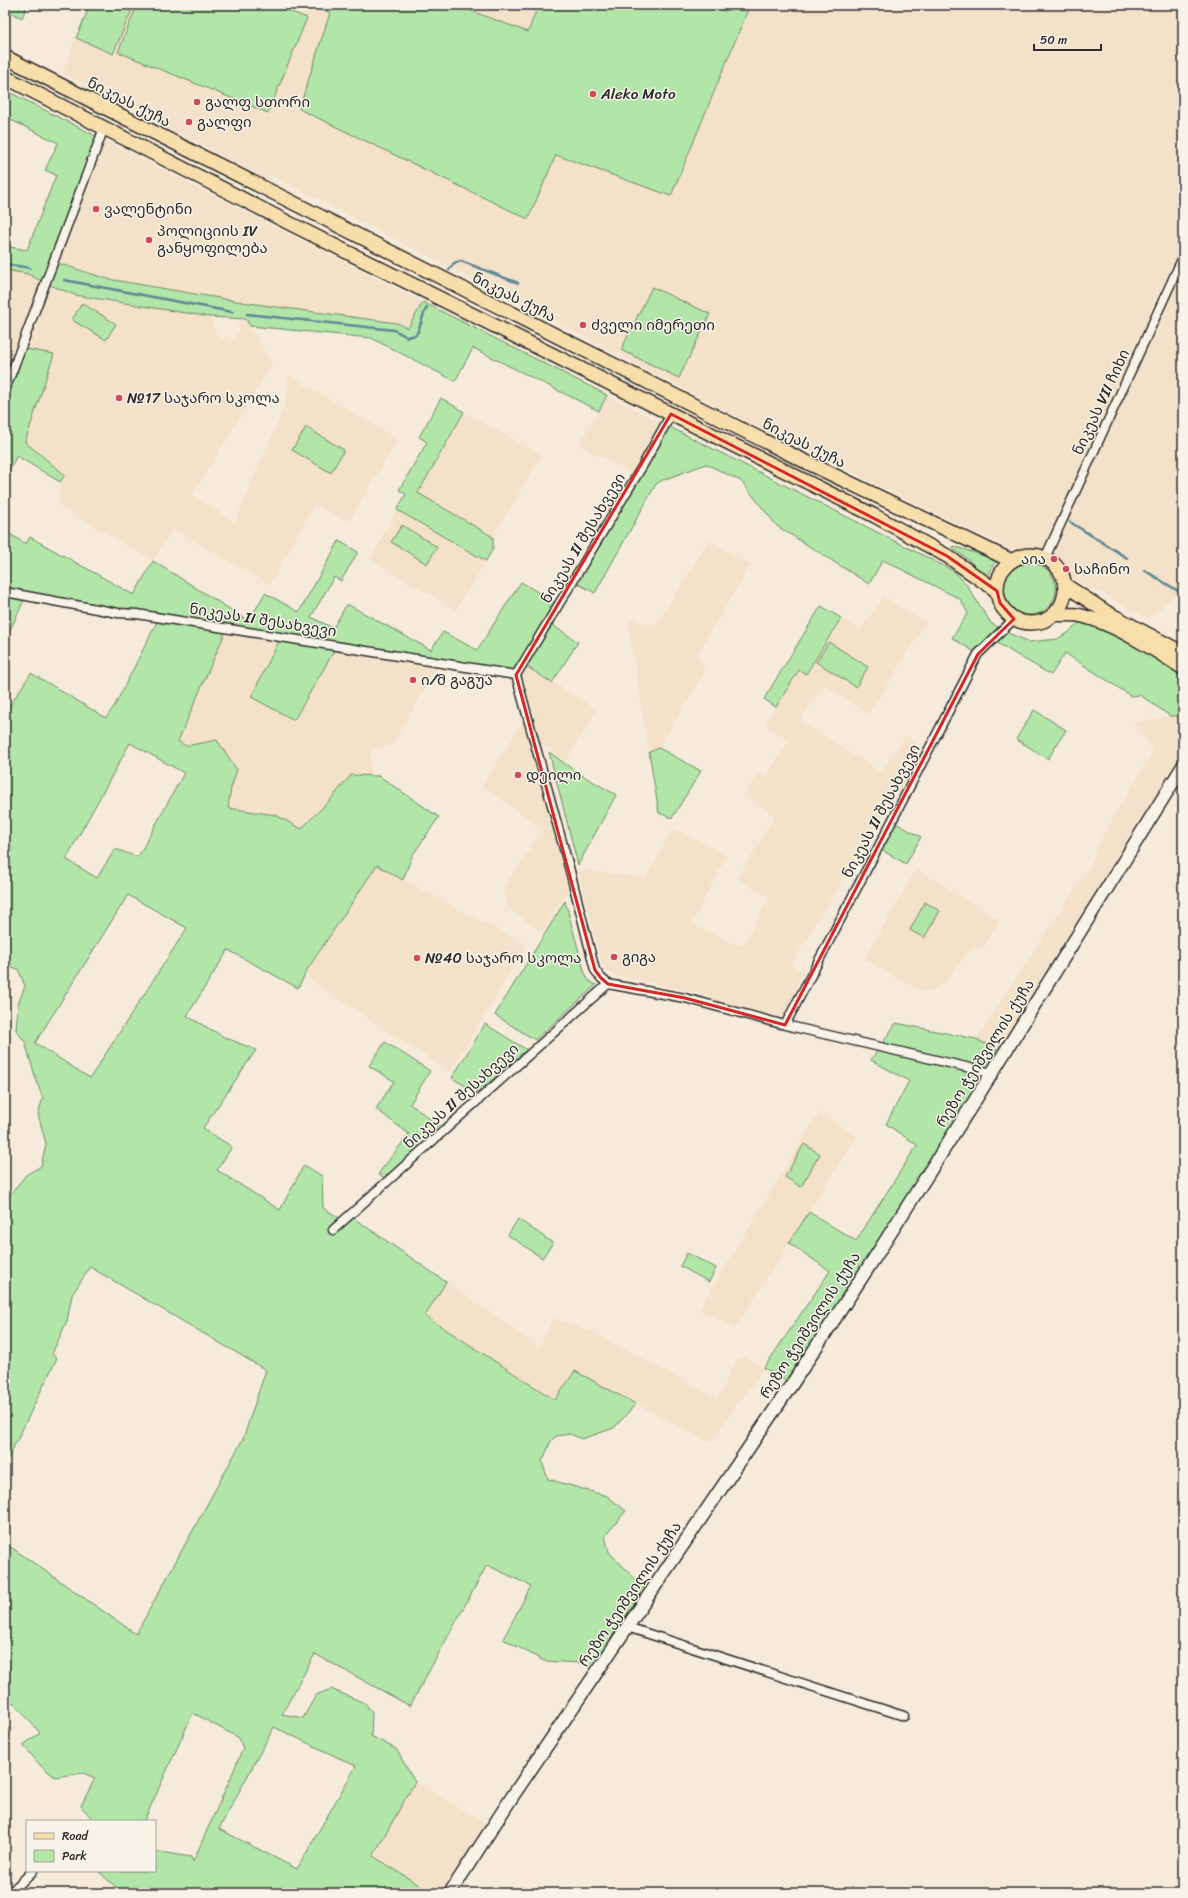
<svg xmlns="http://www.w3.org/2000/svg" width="1188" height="1898" font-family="Sriracha,'Noto Sans Georgian',sans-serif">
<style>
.built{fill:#f4e1c9}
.green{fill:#b1e6a8;stroke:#6e886a;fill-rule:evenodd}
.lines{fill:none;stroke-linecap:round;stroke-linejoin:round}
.stream{stroke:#5d8797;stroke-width:2.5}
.street-casing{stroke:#2b2b2b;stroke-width:11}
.secondary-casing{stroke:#2b2b2b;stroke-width:15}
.primary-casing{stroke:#2b2b2b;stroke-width:16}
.street{stroke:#f7f3e8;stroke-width:8}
.secondary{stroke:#f7f3e8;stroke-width:12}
.primary{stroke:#f8deab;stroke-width:13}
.marked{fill:none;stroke:#d62828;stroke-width:3;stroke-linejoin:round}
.poi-dot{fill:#d1495b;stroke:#f7f3e8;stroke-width:1.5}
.labels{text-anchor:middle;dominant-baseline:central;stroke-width:3;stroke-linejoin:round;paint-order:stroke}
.poi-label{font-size:15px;fill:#2b2b2b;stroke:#f7f3e8;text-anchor:start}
.street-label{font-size:15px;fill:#2b2b2b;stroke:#f7f3e8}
</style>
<rect width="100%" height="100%" fill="#f6ebda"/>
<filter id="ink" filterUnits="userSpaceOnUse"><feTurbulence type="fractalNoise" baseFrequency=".025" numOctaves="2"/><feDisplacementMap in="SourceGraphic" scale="8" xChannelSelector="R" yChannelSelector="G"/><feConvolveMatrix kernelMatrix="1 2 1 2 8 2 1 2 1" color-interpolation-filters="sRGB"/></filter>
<g filter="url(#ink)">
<path class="built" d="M 134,5 L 137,5 L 118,53 L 306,18 L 274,5 L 306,5 L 330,13 L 527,218 L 555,154 L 671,196 L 750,5 L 1183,5 L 1183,588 L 1148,619 L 1108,596 L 767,432 L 271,175 L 270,181 L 62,73 L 76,38 L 113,54 Z
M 455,5 L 538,5 L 528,32 Z
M 100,138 L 423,302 L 408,329 L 397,323 L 248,303 L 108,279 L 53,262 Z
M 5,270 L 28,274 L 45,283 L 75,295 L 210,317 L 217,335 L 231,343 L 240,329 L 234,325 L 246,319 L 272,364 L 193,495 L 235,522 L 285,405 L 289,375 L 398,439 L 349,522 L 315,504 L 270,585 L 173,529 L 153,561 L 58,505 L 60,482 L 65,475 L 25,442 L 54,354 L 5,390 Z
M 607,395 L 666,425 L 636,476 L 579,445 Z
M 464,412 L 542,455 L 493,537 L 418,493 Z
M 397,510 L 486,561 L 456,610 L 370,559 Z
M 709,540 L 751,565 L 697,654 L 705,671 L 659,748 L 649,752 L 628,625 L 632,617 L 654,628 Z
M 883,596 L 926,623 L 869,714 L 823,685 L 800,721 L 881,772 L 905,737 L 928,751 L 903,800 L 896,792 L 791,965 L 802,971 L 785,1025 L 707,1004 L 711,996 L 613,975 L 607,970 L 601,962 L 578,869 L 646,878 L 673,828 L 727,855 L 692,924 L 739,946 L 745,941 L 769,898 L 738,878 L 775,816 L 744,796 L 758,773 L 766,777 L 789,741 L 765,725 L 799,670 L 806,674 L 841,618 L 861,630 Z
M 227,628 L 281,637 L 294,720 L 337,646 L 440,663 L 391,746 L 371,751 L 370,776 L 351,775 L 331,799 L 301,829 L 276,815 L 228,808 L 231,788 L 237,770 L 178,741 Z
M 523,664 L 598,710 L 566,761 L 533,737 L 572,883 L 542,932 L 508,909 L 504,886 L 543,830 L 482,786 L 527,715 L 516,675 Z
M 1170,716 L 1183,716 L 1183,759 L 1047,984 L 1003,1053 L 976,1039 L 1090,866 L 1101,839 L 1153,750 L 1134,724 Z
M 377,864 L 403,880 L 527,945 L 450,1072 L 311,981 L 307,970 Z
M 916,869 L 1000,920 L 985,945 L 969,951 L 945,983 L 931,991 L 918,990 L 864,959 Z
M 819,1113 L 857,1136 L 735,1329 L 699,1309 Z
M 446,1282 L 539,1347 L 553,1318 L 593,1332 L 718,1399 L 735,1361 L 744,1356 L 764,1368 L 710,1443 L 575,1371 L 555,1400 L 424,1315 Z
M 415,1782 L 493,1827 L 450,1893 L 432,1893 L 373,1856 Z"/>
<path class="green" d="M 5,5 L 27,5 L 22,18 L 5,10 Z
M 90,5 L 134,5 L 113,54 L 76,38 Z
M 137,5 L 274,5 L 307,18 L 268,113 L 118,52 Z
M 314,5 L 455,5 L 528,32 L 538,5 L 750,5 L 671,196 L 556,155 L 528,219 L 299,109 L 330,13 L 313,7 Z
M 5,90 L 100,138 L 54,262 L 108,279 L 248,303 L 397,323 L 408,328 L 423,302 L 607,395 L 599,411 L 473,348 L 455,381 L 371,338 L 250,326 L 246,319 L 210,317 L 75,295 L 45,283 L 28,274 L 5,270 L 5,246 L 27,250 L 56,175 L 45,170 L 58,143 L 5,117 Z
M 652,287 L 710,314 L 679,378 L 621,350 Z
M 82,303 L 116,324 L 106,340 L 72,320 Z
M 21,348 L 54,354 L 25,442 L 65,475 L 60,482 L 17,456 L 5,477 L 5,390 Z
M 441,398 L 464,412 L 418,493 L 493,537 L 493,548 L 486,561 L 397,510 L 406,494 L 399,490 L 427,442 L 419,437 Z
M 666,425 L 946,567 L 956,573 L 966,584 L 991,623 L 1008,633 L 1030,642 L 1057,639 L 1068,633 L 1081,621 L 1083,617 L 1183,668 L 1183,716 L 1170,716 L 1140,695 L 1131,696 L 1065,653 L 1051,675 L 992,640 L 978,654 L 952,638 L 968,613 L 960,599 L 883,560 L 869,584 L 777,526 L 741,481 L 706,464 L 663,480 L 656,484 L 595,593 L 573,581 Z
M 306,427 L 344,450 L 331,473 L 292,450 Z
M 402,525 L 437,547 L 427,564 L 391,542 Z
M 5,531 L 26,544 L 30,537 L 134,595 L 153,561 L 249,621 L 265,593 L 299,612 L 339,541 L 358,552 L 341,581 L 334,577 L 311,617 L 333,628 L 347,604 L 431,650 L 443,632 L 477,650 L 521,582 L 559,605 L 548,622 L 578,642 L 552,683 L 523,664 L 516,675 L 337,646 L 294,720 L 251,697 L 281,637 L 227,628 L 178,741 L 186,746 L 217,740 L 237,770 L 231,788 L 228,808 L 276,815 L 301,829 L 331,799 L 351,775 L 379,776 L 439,817 L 412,856 L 403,880 L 377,865 L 307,970 L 298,988 L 228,950 L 187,1016 L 224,1037 L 256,1050 L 203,1128 L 232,1147 L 217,1170 L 280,1210 L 304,1165 L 322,1176 L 323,1208 L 343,1220 L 349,1215 L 446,1282 L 425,1316 L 555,1400 L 575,1371 L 636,1404 L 614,1428 L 582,1439 L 570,1434 L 556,1436 L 551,1441 L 542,1462 L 548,1479 L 607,1496 L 626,1511 L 605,1536 L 609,1552 L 649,1593 L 597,1672 L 581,1663 L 544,1661 L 503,1639 L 531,1586 L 487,1565 L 410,1706 L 315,1654 L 282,1714 L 303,1718 L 316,1695 L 331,1689 L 365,1703 L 372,1712 L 371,1736 L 396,1749 L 415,1782 L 373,1856 L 432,1893 L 119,1893 L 120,1891 L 98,1871 L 155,1871 L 155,1851 L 191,1857 L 193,1862 C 209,1824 228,1787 243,1748 L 239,1738 L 193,1713 L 144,1821 L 94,1821 L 81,1806 L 95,1778 L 83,1773 L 55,1777 L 40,1765 L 23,1745 L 40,1733 L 16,1705 L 5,1697 L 5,1543 L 136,1634 L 243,1439 L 266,1370 L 90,1267 L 72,1295 L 67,1321 L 52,1354 L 57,1358 L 5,1465 L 5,1201 L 26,1175 L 41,1166 L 46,1144 L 38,1114 L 43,1098 L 37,1083 L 25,1042 L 16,1030 L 18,1004 L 25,986 L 18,969 L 5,968 L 5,713 L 31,673 L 106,718 L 115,705 L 159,618 L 26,596 L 5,641 ZM 130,743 L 184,773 L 138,857 L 115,849 L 97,878 L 66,859 ZM 128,895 L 187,928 L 90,1078 L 35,1043 ZM 274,1727 L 356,1766 L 297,1869 L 219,1829 Z
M 953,546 L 998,560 L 993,565 L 987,580 L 969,560 L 952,548 Z
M1004 589a26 26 0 1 1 52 0a26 26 0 1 1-52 0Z
M 821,606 L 841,618 L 806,674 L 799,670 L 776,707 L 764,699 Z
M 829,642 L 868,667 L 856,687 L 816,662 Z
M 1034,710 L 1066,730 L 1048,759 L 1016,739 Z
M 659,748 L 701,771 L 672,818 L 659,813 L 649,752 Z
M 549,752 L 575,771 L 616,795 L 578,865 Z
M 892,821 L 921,837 L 906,864 L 878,848 Z
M 565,901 L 585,974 L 589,981 L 596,985 L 535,1040 L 495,1015 Z
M 925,902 L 940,911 L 924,938 L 910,930 Z
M 896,1023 L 976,1039 L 1003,1053 L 792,1384 L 764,1368 L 830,1271 L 789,1243 L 809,1212 L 856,1241 L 917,1145 L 886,1124 L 909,1081 L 871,1060 Z
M 485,1024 L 527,1050 L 477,1093 L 452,1078 Z
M 385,1042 L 430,1071 L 410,1104 L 444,1129 L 388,1180 L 378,1174 L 409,1134 L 376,1109 L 394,1081 L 369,1066 Z
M 804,1144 L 820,1154 L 801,1187 L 785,1177 Z
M 518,1219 L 553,1243 L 542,1258 L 508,1235 Z
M 687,1253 L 716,1268 L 709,1282 L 680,1266 Z"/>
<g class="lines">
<path class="stream" d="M 5,264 L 30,268
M 449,270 L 454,263 L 461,261 L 518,283
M 64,280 L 232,312
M 247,314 L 394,330 L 407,337 L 416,335 C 421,326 422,316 427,307
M 1070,522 L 1127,558
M 1144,570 L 1183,594"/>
<defs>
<path id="street" d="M 5,390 L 104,128
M 671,414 L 643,465 L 516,675 L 569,867 L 595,970 L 601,978 L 608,984 L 685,998 L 785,1025 L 992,1073
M 1045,558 L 1183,257
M 5,592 L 118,613 L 137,614 L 516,675
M 785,1025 L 892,821 L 978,654 L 1014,619
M 333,1230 L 608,984
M 627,1627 L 904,1716
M 10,1893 L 33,1871"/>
<path id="secondary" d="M 450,1893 L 514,1794 L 792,1384 L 879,1251 L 972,1105 L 1183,766"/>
<path id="primary" d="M 5,57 L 796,457 L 1012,561
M 5,77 L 291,224 L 875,516 L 947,556 L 997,591
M997 589a34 34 0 1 1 68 0a34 34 0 1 1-68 0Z
M 1065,585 L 1106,612 L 1183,653
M 1054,614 C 1062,615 1071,614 1078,615 C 1112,622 1154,649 1183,668"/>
</defs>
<use href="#street" class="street-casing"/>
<use href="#secondary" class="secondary-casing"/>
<use href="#primary" class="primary-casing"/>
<use href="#street" class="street"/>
<use href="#secondary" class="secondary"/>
<use href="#primary" class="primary"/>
</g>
</g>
<path class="marked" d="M 671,414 L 947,556 L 997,591 L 1000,603 L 1014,619 L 978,654 L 785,1025 L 685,998 L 608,984 L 601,978 L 595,970 L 516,675 Z"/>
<g class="poi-dot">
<circle cx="593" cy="94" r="4"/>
<circle cx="197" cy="102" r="4"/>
<circle cx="189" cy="122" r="4"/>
<circle cx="96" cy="209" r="4"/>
<circle cx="149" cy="240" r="4"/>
<circle cx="583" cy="325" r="4"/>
<circle cx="119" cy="398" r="4"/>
<circle cx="1054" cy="559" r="4"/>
<circle cx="1066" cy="569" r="4"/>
<circle cx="413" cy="680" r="4"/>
<circle cx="518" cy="775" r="4"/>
<circle cx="614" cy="957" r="4"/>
<circle cx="417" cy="958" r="4"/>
</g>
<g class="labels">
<g class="poi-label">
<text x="601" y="94">Aleko Moto</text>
<text x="205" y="102">გალფ სთორი</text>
<text x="197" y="122">გალფი</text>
<text x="104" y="209">ვალენტინი</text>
<text x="157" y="231">პოლიციის IV<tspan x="157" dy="17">განყოფილება</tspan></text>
<text x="591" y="325">ძველი იმერეთი</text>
<text x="127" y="398">№17 საჯარო სკოლა</text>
<text x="1046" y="559" text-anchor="end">აია</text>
<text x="1074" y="569">საჩინო</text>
<text x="421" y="680">ი/მ გაგუა</text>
<text x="526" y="775">დეილი</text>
<text x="622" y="957">გიგა</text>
<text x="425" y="958">№40 საჯარო სკოლა</text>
</g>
<g class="street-label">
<text transform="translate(129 102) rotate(27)">ნიკეას ქუჩა</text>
<text transform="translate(514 297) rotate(27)">ნიკეას ქუჩა</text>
<text transform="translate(1101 402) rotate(-65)">ნიკეას VII ჩიხი</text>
<text transform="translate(804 443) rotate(27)">ნიკეას ქუჩა</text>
<text transform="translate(583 538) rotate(-59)">ნიკეას II შესახვევი</text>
<text transform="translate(263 620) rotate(9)">ნიკეას II შესახვევი</text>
<text transform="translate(881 811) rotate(-62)">ნიკეას II შესახვევი</text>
<text transform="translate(985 1053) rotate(-58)">რეზო ჭეიშვილის ქუჩა</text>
<text transform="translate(461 1096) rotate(-42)">ნიკეას II შესახვევი</text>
<text transform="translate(810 1325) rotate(-57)">რეზო ჭეიშვილის ქუჩა</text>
<text transform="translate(630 1594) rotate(-56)">რეზო ჭეიშვილის ქუჩა</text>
</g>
</g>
<rect width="1188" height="1898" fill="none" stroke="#f7f3e8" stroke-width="20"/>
<rect x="10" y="10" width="1168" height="1878" fill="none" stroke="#2b2b2b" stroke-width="1.5" filter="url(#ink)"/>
<rect x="26" y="1820" width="130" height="52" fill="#f7f3e8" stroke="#a5a39c"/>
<rect x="34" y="1833" width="20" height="6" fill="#f8deab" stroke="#a5a39c"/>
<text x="62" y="1840" font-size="12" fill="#2b2b2b">Road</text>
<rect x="34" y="1850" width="20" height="12" fill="#b1e6a8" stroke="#a5a39c"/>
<text x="62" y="1860" font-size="12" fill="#2b2b2b">Park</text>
<path d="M1034 44v6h67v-6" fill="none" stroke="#2b2b2b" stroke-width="2"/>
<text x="1040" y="44" font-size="12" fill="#2b2b2b" stroke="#f7f3e8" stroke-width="3" paint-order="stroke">50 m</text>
</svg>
